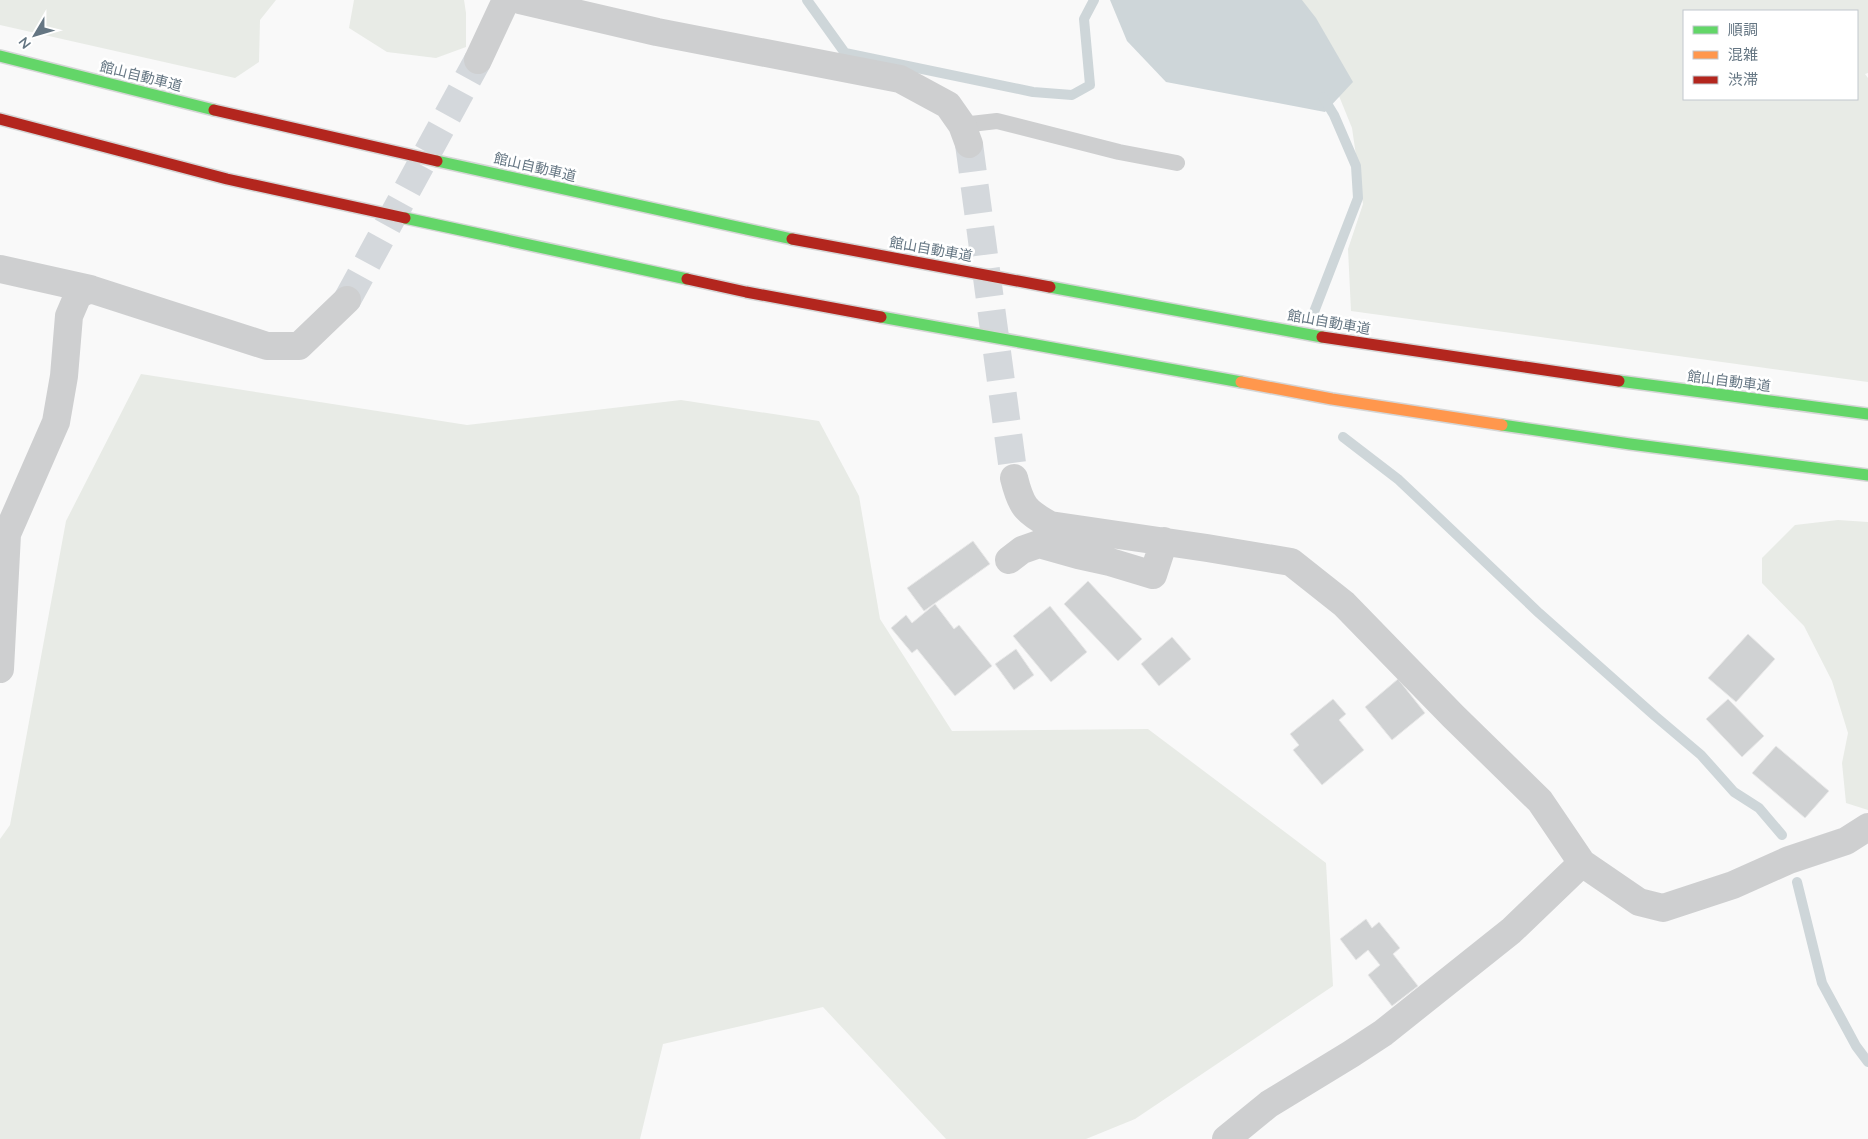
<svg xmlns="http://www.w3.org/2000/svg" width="1868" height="1139" font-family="Quicksand,'Noto Sans JP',sans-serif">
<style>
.green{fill:#e8ebe6;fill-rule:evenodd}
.water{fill:#ced6d9}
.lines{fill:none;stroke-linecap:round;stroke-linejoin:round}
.stream{stroke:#ced6d9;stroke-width:10}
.building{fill:#d0d2d3;stroke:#e8e8e8}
.street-tunnel{stroke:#d4d8dc;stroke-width:28;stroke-dasharray:28 14;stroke-linecap:butt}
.fast-casing{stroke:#d5d6d6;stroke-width:14}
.slow-casing{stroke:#d5d6d6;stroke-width:14}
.jam-casing{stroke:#d5d6d6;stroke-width:14}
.lane{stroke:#cecfd0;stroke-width:16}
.street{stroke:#cecfd0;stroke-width:28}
.fast{stroke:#63d668;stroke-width:11}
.slow{stroke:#ff974d;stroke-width:11}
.jam{stroke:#b3261e;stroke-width:11}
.labels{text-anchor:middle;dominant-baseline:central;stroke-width:5;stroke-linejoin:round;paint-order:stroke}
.street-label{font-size:14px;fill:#657683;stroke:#fff}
</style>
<rect width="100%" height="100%" fill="#f9f9f9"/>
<path class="green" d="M 0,0 L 276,0 L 260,20 L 259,62 L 235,78 L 0,25 Z
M 354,0 L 464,0 L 466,13 L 466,47 L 436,58 L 387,52 L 349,28 Z
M 1281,0 L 1868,0 L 1868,73 L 1865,74 L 1868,78 L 1868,382 L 1351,311 L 1348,249 L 1363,204 L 1352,128 L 1326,64 ZM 1684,11 L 1857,11 L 1857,99 L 1684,99 Z
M 141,374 L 467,425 L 681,400 L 819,421 L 859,496 L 880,619 L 952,731 L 1148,729 L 1326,863 L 1333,986 L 1135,1119 L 1086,1139 L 946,1139 L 823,1007 L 663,1044 L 640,1139 L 0,1139 L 0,839 L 10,825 L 66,521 Z
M 1838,520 L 1868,522 L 1868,810 L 1846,803 L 1842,763 L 1848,733 L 1832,681 L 1804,626 L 1762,583 L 1762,558 L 1795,525 Z"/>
<path class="water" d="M 1110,0 L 1302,0 L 1316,18 L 1353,82 L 1325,112 L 1166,82 L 1127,41 Z"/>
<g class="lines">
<path class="stream" d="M 807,0 L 845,53 L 1033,92 L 1072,95 L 1090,85 L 1084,19 L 1094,0
M 1314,312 L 1358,198 L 1356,166 L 1334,115 L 1323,97
M 1343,437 L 1399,480 L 1539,613 L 1655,716 L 1701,755 L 1734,792 L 1759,808 L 1782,835
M 1797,882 L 1822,983 L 1856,1046 L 1868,1062"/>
</g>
<path class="building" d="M 973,541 L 990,564 L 924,611 L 907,588 Z
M 1088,581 L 1142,639 L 1118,661 L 1064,604 Z
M 935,604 L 954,629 L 959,625 L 992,666 L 955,696 L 917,649 L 912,653 L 891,628 L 906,615 L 912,623 Z
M 1050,606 L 1087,652 L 1051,682 L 1013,636 Z
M 1748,634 L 1775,659 L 1736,702 L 1708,678 Z
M 1172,637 L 1191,659 L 1159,686 L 1141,664 Z
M 1016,649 L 1034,675 L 1014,690 L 995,664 Z
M 1398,679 L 1425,713 L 1392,740 L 1365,707 Z
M 1333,699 L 1346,714 L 1339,720 L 1364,750 L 1322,785 L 1293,750 L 1299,745 L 1290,734 Z
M 1728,699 L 1764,736 L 1742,757 L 1706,719 Z
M 1776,746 L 1829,791 L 1805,818 L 1752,773 Z
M 1366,919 L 1372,928 L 1379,922 L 1400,948 L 1393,954 L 1418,986 L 1392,1006 L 1368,975 L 1380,965 L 1368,950 L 1356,960 L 1340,939 Z"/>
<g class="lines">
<path class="street-tunnel" d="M 969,144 L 1014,478
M 347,300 L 478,60"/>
<defs>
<path id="fast" d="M 0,56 L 214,110
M 437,161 L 792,239
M 405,218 L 687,279
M 1050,287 L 1322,337
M 881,317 L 1241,382
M 1619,381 L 1868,414
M 1502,425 L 1630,444 L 1868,475"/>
<path id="slow" d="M 1241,382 L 1332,399 L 1502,425"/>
<path id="jam" d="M 214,110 L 437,161
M 0,119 L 227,179 L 405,218
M 792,239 L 1050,287
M 687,279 L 746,292 L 881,317
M 1322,337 L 1619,381"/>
</defs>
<use href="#fast" class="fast-casing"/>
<use href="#slow" class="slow-casing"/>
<use href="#jam" class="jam-casing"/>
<path class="lane" d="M 962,125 L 997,121 L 1119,152 L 1177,163"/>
<path class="street" d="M 520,0 L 657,32 L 900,79 L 948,105 L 962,125 L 969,144
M 478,60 L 506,0
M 0,269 L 90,289
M 1014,478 C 1021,506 1025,511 1050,525 L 1207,548 L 1291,562 L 1344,604 L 1453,716 L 1540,801 L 1582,863 L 1639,902 L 1663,908 L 1733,885 L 1789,860 L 1846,841 L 1868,827
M 1009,560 L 1022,550 L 1039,544 L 1078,555 L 1110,562 L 1153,575 L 1164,541
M 0,669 L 7,534 L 56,422 L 64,376 L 69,316 L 78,295 L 90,289 L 267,346 L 299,346 L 347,300
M 1226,1139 L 1269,1104 L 1351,1054 L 1383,1033 L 1511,931 L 1582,863"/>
<use href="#fast" class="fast"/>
<use href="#slow" class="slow"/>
<use href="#jam" class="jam"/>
</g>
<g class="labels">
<g class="street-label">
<text transform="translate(141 76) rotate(14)">館山自動車道</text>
<text transform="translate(535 167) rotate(13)">館山自動車道</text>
<text transform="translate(931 249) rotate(10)">館山自動車道</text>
<text transform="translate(1329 322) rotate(10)">館山自動車道</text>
<text transform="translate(1729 381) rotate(7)">館山自動車道</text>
</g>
</g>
<rect x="1683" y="10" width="175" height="90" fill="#ffffff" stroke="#c1c8cd"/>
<rect x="1693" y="26" width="25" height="8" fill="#63d668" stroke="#c1c8cd"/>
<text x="1728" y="35" font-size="15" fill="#657683">順調</text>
<rect x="1693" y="51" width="25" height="8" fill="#ff974d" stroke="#c1c8cd"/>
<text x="1728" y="60" font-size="15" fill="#657683">混雑</text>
<rect x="1693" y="76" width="25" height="8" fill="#b3261e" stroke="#c1c8cd"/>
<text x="1728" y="85" font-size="15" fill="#657683">渋滞</text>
<g transform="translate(35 35) rotate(232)" stroke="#ffffff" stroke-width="4" paint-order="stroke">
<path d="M0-4L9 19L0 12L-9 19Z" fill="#657683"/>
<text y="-8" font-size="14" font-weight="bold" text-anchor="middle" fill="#657683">N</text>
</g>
</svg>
